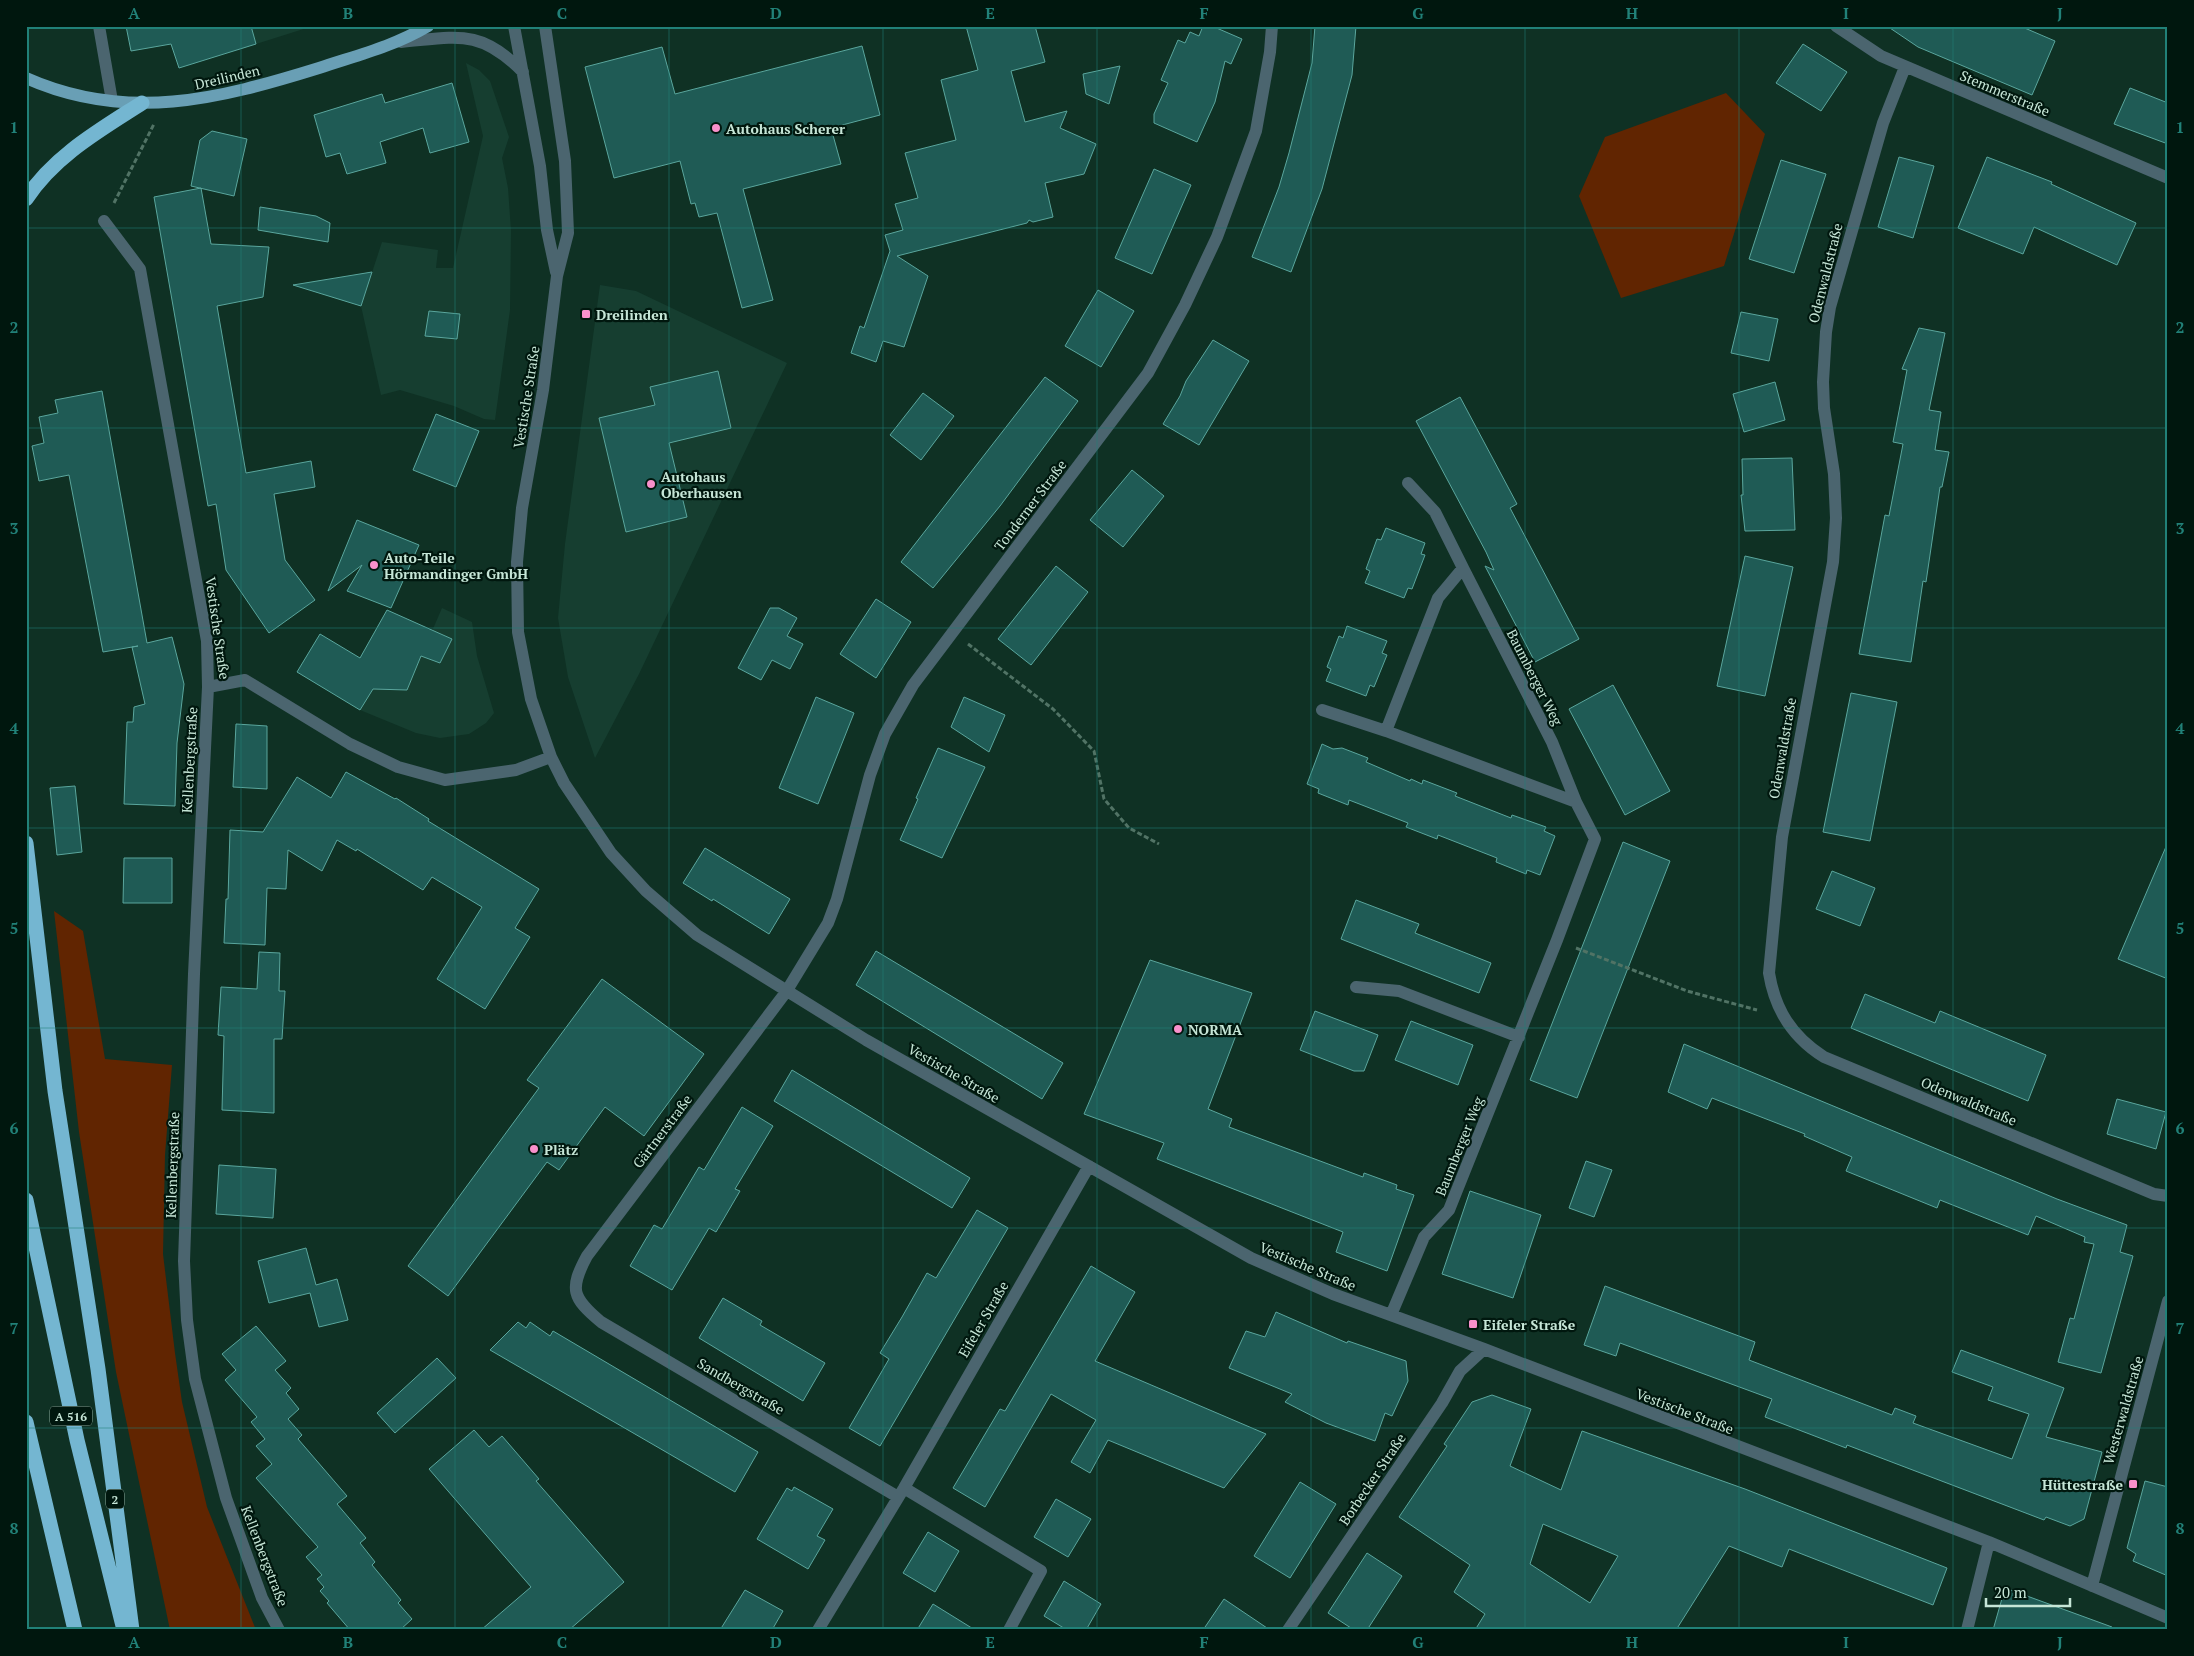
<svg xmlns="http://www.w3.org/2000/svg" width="2194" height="1656" font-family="'PT Serif',serif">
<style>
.built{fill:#163e30}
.green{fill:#612501}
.building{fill:#1f5b55;stroke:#5aa69d;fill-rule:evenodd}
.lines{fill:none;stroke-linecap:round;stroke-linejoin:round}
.path{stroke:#517365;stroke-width:3;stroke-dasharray:5 2.5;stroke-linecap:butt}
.minor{stroke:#4b656f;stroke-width:12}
.major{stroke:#699fb5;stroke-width:12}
.highway{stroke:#74b6d1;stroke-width:15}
.grid{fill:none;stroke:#218178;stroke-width:1;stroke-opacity:0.55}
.poi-dot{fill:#f890cb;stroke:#00170e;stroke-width:2}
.labels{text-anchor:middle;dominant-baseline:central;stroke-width:4.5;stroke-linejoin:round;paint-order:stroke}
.shield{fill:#00170e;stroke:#8ba89b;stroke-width:1}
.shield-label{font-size:12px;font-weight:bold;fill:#c6e6d7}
.street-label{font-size:14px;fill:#c6e6d7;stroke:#00170e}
.poi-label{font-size:14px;font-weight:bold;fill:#c6e6d7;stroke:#00170e;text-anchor:start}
.neatline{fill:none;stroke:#218178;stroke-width:2}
.grid-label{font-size:16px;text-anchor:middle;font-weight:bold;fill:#218178}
</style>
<rect width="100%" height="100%" fill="#0f3124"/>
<path class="built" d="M 249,26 L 313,26 L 256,44 Z
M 466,63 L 479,70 L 490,81 L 509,137 L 502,158 L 508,188 L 511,231 L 510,310 L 495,420 L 484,419 L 454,406 L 400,390 L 381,395 L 361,306 L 382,242 L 438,250 L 436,268 L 453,268 L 483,136 Z
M 600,285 L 636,291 L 787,363 L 639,674 L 595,758 L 568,677 L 558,618 L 565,544 Z
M 442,608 L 472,622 L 477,656 L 494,713 L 486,723 L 469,734 L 440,738 L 416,733 L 360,710 L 373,689 L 407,689 Z"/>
<path class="green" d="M 1726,93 L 1765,134 L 1724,266 L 1621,298 L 1579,196 L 1605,137 Z
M 54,911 L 83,931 L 105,1059 L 172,1065 L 165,1155 L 163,1254 L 175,1353 L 182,1402 L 207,1507 L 256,1630 L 170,1630 L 116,1372 L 79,1132 Z"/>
<path class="building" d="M 126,26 L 251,26 L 256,44 L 179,68 L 171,44 L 131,51 Z
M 966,26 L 1035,26 L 1045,62 L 1011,71 L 1025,122 L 1067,111 L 1060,128 L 1096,144 L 1084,174 L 1045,183 L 1053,217 L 1033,222 L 1029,220 L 1027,223 L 897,256 L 928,276 L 904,347 L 883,341 L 876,362 L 851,353 L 860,326 L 864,328 L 890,251 L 885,235 L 903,230 L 895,204 L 918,198 L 905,153 L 956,140 L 941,80 L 978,70 Z
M 1203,26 L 1212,26 L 1242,39 L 1231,64 L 1225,61 L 1215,102 L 1197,142 L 1154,123 L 1154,114 L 1168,83 L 1161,80 L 1178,40 L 1185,43 L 1190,32 L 1199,36 Z
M 1315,26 L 1356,26 L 1352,75 L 1322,189 L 1291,272 L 1252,257 L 1279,187 L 1289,153 L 1312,63 Z
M 1887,26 L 2020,26 L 2055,41 L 2032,95 L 1918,47 Z
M 1803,44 L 1847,72 L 1821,111 L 1776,83 Z
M 862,46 L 880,115 L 831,128 L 841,164 L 743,189 L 773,300 L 742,308 L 717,213 L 699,217 L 695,203 L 691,204 L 680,161 L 614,178 L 585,67 L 662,47 L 675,94 Z
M 1120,66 L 1109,104 L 1086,94 L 1083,74 Z
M 452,83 L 469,142 L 430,153 L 423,128 L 380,142 L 386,163 L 347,174 L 340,153 L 326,157 L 314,115 L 382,94 L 385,103 Z
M 2130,88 L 2168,103 L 2168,144 L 2114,124 Z
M 212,131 L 247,139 L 234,196 L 191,186 L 200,140 Z
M 1899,157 L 1934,166 L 1913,238 L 1878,227 Z
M 1987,157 L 2052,182 L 2051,184 L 2136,223 L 2117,265 L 2034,227 L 2023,254 L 1958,228 Z
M 1781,160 L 1826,174 L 1794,273 L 1749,259 Z
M 1154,169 L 1191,185 L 1152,274 L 1115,258 Z
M 201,188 L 211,244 L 269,247 L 263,297 L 217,306 L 246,473 L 311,461 L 315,487 L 274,494 L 285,560 L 315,600 L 269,633 L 226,570 L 216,504 L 208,506 L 154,197 Z
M 260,207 L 316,216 L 330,223 L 328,242 L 258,230 Z
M 372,272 L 361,306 L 293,285 Z
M 1098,290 L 1134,311 L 1101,367 L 1065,346 Z
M 429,311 L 460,314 L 457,339 L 425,336 Z
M 1741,312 L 1778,319 L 1769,361 L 1731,353 Z
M 1919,328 L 1945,333 L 1929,410 L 1941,412 L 1935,450 L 1949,452 L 1942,487 L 1940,487 L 1926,582 L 1923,581 L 1911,662 L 1859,654 L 1885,515 L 1889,516 L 1903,444 L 1893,442 L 1907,370 L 1902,369 Z
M 1213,340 L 1249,361 L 1199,445 L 1163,424 L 1180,396 L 1186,381 Z
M 718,371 L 731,428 L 669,443 L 687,517 L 626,532 L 599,418 L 655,405 L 650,387 Z
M 1045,377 L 1078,401 L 1000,506 L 933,588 L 901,562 Z
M 1775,382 L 1785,420 L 1744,432 L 1733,394 Z
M 102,391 L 147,643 L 172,637 L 184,684 L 177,743 L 175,806 L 124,804 L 127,722 L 133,722 L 134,707 L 145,704 L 132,647 L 138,646 L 103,652 L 69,475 L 39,481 L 32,446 L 44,443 L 39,417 L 58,413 L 55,400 Z
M 923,393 L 954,416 L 921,460 L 890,435 Z
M 1460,397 L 1517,504 L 1510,508 L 1579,639 L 1535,662 L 1485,566 L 1494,570 L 1486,552 L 1416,421 Z
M 436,414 L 479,431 L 456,487 L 413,470 Z
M 1792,458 L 1795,530 L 1745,531 L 1741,495 L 1743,495 L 1742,459 Z
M 1132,470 L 1164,496 L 1123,547 L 1090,520 Z
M 357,520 L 419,545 L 391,608 L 347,591 L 362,565 L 328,591 Z
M 1386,528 L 1425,543 L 1421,554 L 1425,555 L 1412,589 L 1408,588 L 1404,598 L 1365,583 L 1370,571 L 1366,569 L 1377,539 L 1381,540 Z
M 1745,556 L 1793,567 L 1765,696 L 1717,686 Z
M 1056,566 L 1088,592 L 1031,665 L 998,639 Z
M 876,599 L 911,622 L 876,678 L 840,654 Z
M 770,608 L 779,608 L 797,618 L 787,636 L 803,644 L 790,669 L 772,660 L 761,680 L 738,668 Z
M 387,610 L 452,639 L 440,663 L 421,656 L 407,690 L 373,689 L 360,710 L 297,672 L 320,634 L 360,658 Z
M 1347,626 L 1387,641 L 1382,653 L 1387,655 L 1374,687 L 1370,685 L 1366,696 L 1326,681 L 1331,669 L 1327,667 L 1339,636 L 1343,638 Z
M 1613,685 L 1670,791 L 1625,815 L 1569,709 Z
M 1851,693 L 1897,702 L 1870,841 L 1823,832 Z
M 816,697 L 854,713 L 818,804 L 779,788 Z
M 964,697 L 1005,715 L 989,752 L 951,727 Z
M 236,724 L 267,726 L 267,789 L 233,787 Z
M 1322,744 L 1333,749 L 1342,748 L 1368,758 L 1366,762 L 1410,781 L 1411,779 L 1422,784 L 1423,780 L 1457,793 L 1455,796 L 1511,818 L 1512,815 L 1546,827 L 1544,831 L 1555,836 L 1540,875 L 1527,870 L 1526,874 L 1496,862 L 1497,858 L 1438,835 L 1437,839 L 1406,827 L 1408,823 L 1362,805 L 1349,800 L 1348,805 L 1318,793 L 1319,789 L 1307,784 Z
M 938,748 L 985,767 L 942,858 L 900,840 L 918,799 L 916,798 Z
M 346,772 L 395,799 L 396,798 L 429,819 L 428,821 L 539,889 L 515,928 L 530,937 L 485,1009 L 437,979 L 482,907 L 432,877 L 423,890 L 357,849 L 356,851 L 337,840 L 322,871 L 288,850 L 286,889 L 267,888 L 265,945 L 224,943 L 226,899 L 228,899 L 230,830 L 263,832 L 297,777 L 331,798 Z
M 75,786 L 82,852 L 57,855 L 50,788 Z
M 1623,842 L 1670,861 L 1577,1098 L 1530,1080 Z
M 2168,842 L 2168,979 L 2118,959 Z
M 705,848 L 790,899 L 769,934 L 713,899 L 712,901 L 683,883 Z
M 124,858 L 172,858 L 172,903 L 123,903 Z
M 1832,871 L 1875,888 L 1860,926 L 1816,909 Z
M 1356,900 L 1419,924 L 1415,933 L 1491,963 L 1479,993 L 1341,939 Z
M 876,951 L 1063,1063 L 1042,1099 L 856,985 Z
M 259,952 L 280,953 L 279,991 L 285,991 L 282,1039 L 274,1039 L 274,1113 L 222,1110 L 224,1036 L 218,1035 L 221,987 L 257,989 Z
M 1150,960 L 1252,993 L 1208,1109 L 1232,1119 L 1229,1127 L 1363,1177 L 1364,1173 L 1397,1185 L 1396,1189 L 1414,1195 L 1387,1271 L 1336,1252 L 1343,1232 L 1157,1159 L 1164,1143 L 1084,1114 Z
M 602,979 L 704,1054 L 644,1136 L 605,1107 L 559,1170 L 547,1162 L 448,1296 L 408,1266 L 539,1088 L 527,1080 Z
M 1865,994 L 1935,1023 L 1940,1011 L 2046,1055 L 2028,1101 L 1851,1028 Z
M 1315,1011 L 1378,1035 L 1364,1071 L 1354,1071 L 1300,1050 Z
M 1411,1021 L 1473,1045 L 1458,1085 L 1395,1060 Z
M 1684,1044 L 2057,1199 L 2127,1225 L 2120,1252 L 2133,1256 L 2101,1373 L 2058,1362 L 2070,1318 L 2074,1319 L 2094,1244 L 2084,1242 L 2085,1237 L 2036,1216 L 2028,1235 L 1940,1200 L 1937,1208 L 1846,1171 L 1852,1157 L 1804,1136 L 1805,1134 L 1712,1098 L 1707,1109 L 1668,1092 Z
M 792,1070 L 970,1178 L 952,1208 L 774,1101 Z
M 2117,1099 L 2166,1112 L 2156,1149 L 2107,1134 Z
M 742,1107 L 773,1126 L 735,1189 L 740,1191 L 716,1232 L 709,1228 L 672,1290 L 630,1266 L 654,1225 L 662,1229 L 699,1167 L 704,1170 Z
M 1586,1161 L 1612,1170 L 1594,1217 L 1569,1208 Z
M 219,1165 L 276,1169 L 273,1218 L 216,1214 Z
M 1470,1191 L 1541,1215 L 1513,1298 L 1442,1274 Z
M 977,1210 L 1008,1228 L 880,1446 L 849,1428 L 889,1359 L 880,1353 L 902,1317 L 927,1273 L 936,1278 Z
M 306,1248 L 316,1285 L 337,1279 L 348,1320 L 319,1327 L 310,1293 L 269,1303 L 258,1261 Z
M 1091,1266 L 1135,1292 L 1095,1361 L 1266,1434 L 1224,1488 L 1108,1440 L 1090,1473 L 1071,1462 L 1096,1420 L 1051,1394 L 985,1507 L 953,1488 L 1000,1409 L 1005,1411 Z
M 1605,1286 L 1755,1342 L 1749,1360 L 1892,1415 L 1895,1408 L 1916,1416 L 1913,1423 L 2012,1459 L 2029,1414 L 1988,1400 L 1993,1387 L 1952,1372 L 1961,1350 L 2064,1388 L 2046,1437 L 2102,1452 L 2084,1519 L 2070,1526 L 2046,1517 L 2044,1520 L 1847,1445 L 1846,1448 L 1765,1417 L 1772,1399 L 1620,1343 L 1616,1356 L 1584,1345 Z
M 723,1298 L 762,1321 L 760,1325 L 825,1363 L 803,1401 L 699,1338 Z
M 1276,1312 L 1347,1343 L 1348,1341 L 1406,1361 L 1408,1381 L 1392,1416 L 1385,1413 L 1375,1441 L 1326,1423 L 1285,1402 L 1292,1394 L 1229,1368 L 1246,1331 L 1265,1337 Z
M 518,1322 L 526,1328 L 530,1322 L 550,1336 L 553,1331 L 758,1452 L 735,1492 L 490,1350 Z
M 256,1326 L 286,1361 L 275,1370 L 291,1388 L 286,1393 L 299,1409 L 288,1419 L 302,1435 L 298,1439 L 347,1496 L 337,1504 L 366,1538 L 360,1543 L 375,1562 L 372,1565 L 401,1600 L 398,1603 L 412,1619 L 400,1630 L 350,1630 L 327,1603 L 329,1601 L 320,1591 L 324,1587 L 317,1579 L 322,1575 L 306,1557 L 318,1547 L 256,1478 L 272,1464 L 256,1446 L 265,1439 L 251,1422 L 257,1417 L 225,1380 L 236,1370 L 222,1354 Z
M 437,1358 L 456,1378 L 395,1433 L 377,1413 Z
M 1492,1395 L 1531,1409 L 1510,1466 L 1561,1490 L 1582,1431 L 1745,1489 L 1947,1568 L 1933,1605 L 1789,1549 L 1782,1567 L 1729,1546 L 1676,1630 L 1475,1630 L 1485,1614 L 1454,1592 L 1470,1565 L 1399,1517 L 1447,1446 L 1444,1444 L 1472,1402 ZM 1543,1524 L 1618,1556 L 1590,1603 L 1530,1564 Z
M 474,1430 L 489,1447 L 502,1436 L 539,1479 L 536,1481 L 624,1582 L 569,1630 L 481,1630 L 531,1587 L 429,1469 Z
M 2145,1481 L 2168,1487 L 2168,1576 L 2133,1561 L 2136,1554 L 2127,1548 Z
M 1300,1482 L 1336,1504 L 1290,1578 L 1254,1556 Z
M 794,1487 L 833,1509 L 817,1536 L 825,1540 L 808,1569 L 757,1539 L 787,1488 L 792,1491 Z
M 1056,1499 L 1091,1519 L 1068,1557 L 1034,1537 Z
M 928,1532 L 959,1551 L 935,1592 L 903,1573 Z
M 1367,1553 L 1402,1576 L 1367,1630 L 1354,1630 L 1328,1613 Z
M 1064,1581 L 1101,1604 L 1086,1630 L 1067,1630 L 1044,1616 Z
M 2005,1588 L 2112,1627 L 2112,1630 L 1993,1630 Z
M 745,1590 L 783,1611 L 772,1630 L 720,1630 Z
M 1224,1599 L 1270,1630 L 1203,1630 Z
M 933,1604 L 975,1630 L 917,1630 Z"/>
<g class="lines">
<path class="path" d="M 114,203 L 154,124
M 968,644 L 1053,709 L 1094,751 L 1104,799 L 1129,828 L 1159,844
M 1576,948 L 1687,991 L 1757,1010"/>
<path class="minor" d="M 99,26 L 112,101
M 514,26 L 540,166 L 547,230 L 556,272
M 545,26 L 565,161 L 568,233 L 557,276 L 543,390 L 522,508 L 517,562 L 518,632 L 531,699 L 551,757 L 564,783 L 611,853 L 646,891 L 697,935 L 866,1040 L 1251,1258 L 1333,1294 L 1484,1349 L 1989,1542 L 2168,1618
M 1836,26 L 1881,56 L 2168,178
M 401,42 C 457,37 480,28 523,72
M 1905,67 L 1883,123 L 1830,307 L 1826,332 L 1823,382 L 1824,408 L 1834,474 L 1836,518 L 1833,562 L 1782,837 L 1769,973 C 1775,1010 1792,1037 1824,1057 L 2154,1194 L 2168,1196
M 104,221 L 140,269 L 207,641 L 208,687 L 194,974 L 184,1261 L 187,1320 L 195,1379 L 226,1498 L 262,1598 L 279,1630
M 1408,483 L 1435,512 L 1463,568
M 208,687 L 245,680 L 350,744 L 398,767 L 445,780 L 516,770 L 551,757
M 1322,710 L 1386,731
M 1356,987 L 1399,991 L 1519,1037
M 1391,1315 L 1424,1237 L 1449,1210 L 1557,940 L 1595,839 L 1576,802 L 1552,742 L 1463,568 L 1438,598 L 1386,731 L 1576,802
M 904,1488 L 1041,1571 L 1009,1630
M 898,1497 L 601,1322 C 572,1298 569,1289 587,1256 L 786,992 L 828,923 L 837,899 L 870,775 L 885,734 L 913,685 L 1148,373 L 1185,305 L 1217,237 L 1256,131 L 1270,52 L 1272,26
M 2092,1586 L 2168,1301
M 818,1630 L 904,1488 L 1089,1166
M 1288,1630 L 1442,1403 L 1460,1371 L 1484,1349
M 1967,1630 L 1989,1542"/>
<path class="major" d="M 26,78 C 127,123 219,99 319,68 C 358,55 392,47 428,26"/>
<path class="highway" d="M 26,199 C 54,156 100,130 142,103
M 26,843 L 55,1091 L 98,1369 L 132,1630
M 26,1200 L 77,1440 L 124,1630
M 26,1422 L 75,1630"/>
</g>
<path class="grid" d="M 241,26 L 241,1630M 455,26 L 455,1630M 669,26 L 669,1630M 883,26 L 883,1630M 1097,26 L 1097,1630M 1311,26 L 1311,1630M 1525,26 L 1525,1630M 1739,26 L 1739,1630M 1953,26 L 1953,1630M 26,228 L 2168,228M 26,428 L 2168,428M 26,628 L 2168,628M 26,828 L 2168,828M 26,1028 L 2168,1028M 26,1228 L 2168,1228M 26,1428 L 2168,1428"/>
<g class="poi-dot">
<circle cx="716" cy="128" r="5"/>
<rect x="581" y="309" width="10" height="10" rx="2.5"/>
<circle cx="651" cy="484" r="5"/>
<circle cx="374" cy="565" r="5"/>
<circle cx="1178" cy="1029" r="5"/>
<circle cx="534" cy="1149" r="5"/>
<rect x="1468" y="1319" width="10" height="10" rx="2.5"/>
<rect x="2128" y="1479" width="10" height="10" rx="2.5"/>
</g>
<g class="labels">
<g class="shield">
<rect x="50" y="1406.5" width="42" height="19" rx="4"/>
<rect x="106" y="1489.5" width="18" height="19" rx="4"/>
</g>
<g class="shield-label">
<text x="71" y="1416">A 516</text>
<text x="115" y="1499">2</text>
</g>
<g class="street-label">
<text transform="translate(227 77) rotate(-13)">Dreilinden</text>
<text transform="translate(2005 93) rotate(23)">Stemmerstraße</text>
<text transform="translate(1825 273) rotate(-76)">Odenwaldstraße</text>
<text transform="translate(526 397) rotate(-81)">Vestische Straße</text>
<text transform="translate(1030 505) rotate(-53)">Tonderner Straße</text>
<text transform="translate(218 628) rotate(82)">Vestische Straße</text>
<text transform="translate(1535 677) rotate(63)">Baumberger Weg</text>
<text transform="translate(1782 748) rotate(-80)">Odenwaldstraße</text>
<text transform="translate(189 760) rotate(-87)">Kellenbergstraße</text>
<text transform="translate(954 1073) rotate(30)">Vestische Straße</text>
<text transform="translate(1969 1101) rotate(23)">Odenwaldstraße</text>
<text transform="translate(662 1131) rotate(-53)">Gärtnerstraße</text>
<text transform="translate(1459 1146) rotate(-68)">Baumberger Weg</text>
<text transform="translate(172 1165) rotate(-88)">Kellenbergstraße</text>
<text transform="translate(1308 1266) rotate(23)">Vestische Straße</text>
<text transform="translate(983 1319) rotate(-60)">Eifeler Straße</text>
<text transform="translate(741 1386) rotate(30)">Sandbergstraße</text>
<text transform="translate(2123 1410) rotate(-74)">Westerwaldstraße</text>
<text transform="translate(1685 1411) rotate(21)">Vestische Straße</text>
<text transform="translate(1372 1479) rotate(-56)">Borbecker Straße</text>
<text transform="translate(265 1556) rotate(69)">Kellenbergstraße</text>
</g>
<g class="poi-label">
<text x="726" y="128">Autohaus Scherer</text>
<text x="596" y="314">Dreilinden</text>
<text x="661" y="476">Autohaus<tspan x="661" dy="16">Oberhausen</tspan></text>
<text x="384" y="557">Auto-Teile<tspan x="384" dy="16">Hörmandinger GmbH</tspan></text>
<text x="1188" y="1029">NORMA</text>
<text x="544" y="1149">Plätz</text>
<text x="1483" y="1324">Eifeler Straße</text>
<text x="2123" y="1484" text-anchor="end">Hüttestraße</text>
</g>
</g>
<rect width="2194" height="1656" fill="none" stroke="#00170e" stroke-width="55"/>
<path d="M1986 1598v8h84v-8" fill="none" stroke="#c6e6d7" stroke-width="2.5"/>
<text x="1994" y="1598" font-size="15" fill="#c6e6d7" stroke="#00170e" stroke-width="4" paint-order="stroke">20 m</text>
<rect x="28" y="28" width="2138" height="1600" class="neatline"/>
<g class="grid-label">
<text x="134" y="19">A</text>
<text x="348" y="19">B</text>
<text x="562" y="19">C</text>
<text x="776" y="19">D</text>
<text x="990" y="19">E</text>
<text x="1204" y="19">F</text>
<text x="1418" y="19">G</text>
<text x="1632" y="19">H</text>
<text x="1846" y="19">I</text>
<text x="2060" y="19">J</text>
<text x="14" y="133">1</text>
<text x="2180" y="133">1</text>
<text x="14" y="333">2</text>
<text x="2180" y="333">2</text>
<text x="14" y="534">3</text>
<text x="2180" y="534">3</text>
<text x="14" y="734">4</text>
<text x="2180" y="734">4</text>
<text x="14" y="934">5</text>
<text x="2180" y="934">5</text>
<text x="14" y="1134">6</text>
<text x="2180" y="1134">6</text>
<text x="14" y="1334">7</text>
<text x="2180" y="1334">7</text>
<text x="14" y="1534">8</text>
<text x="2180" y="1534">8</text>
<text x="134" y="1648">A</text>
<text x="348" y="1648">B</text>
<text x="562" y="1648">C</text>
<text x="776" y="1648">D</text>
<text x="990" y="1648">E</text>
<text x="1204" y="1648">F</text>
<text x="1418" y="1648">G</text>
<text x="1632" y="1648">H</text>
<text x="1846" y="1648">I</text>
<text x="2060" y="1648">J</text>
</g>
</svg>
